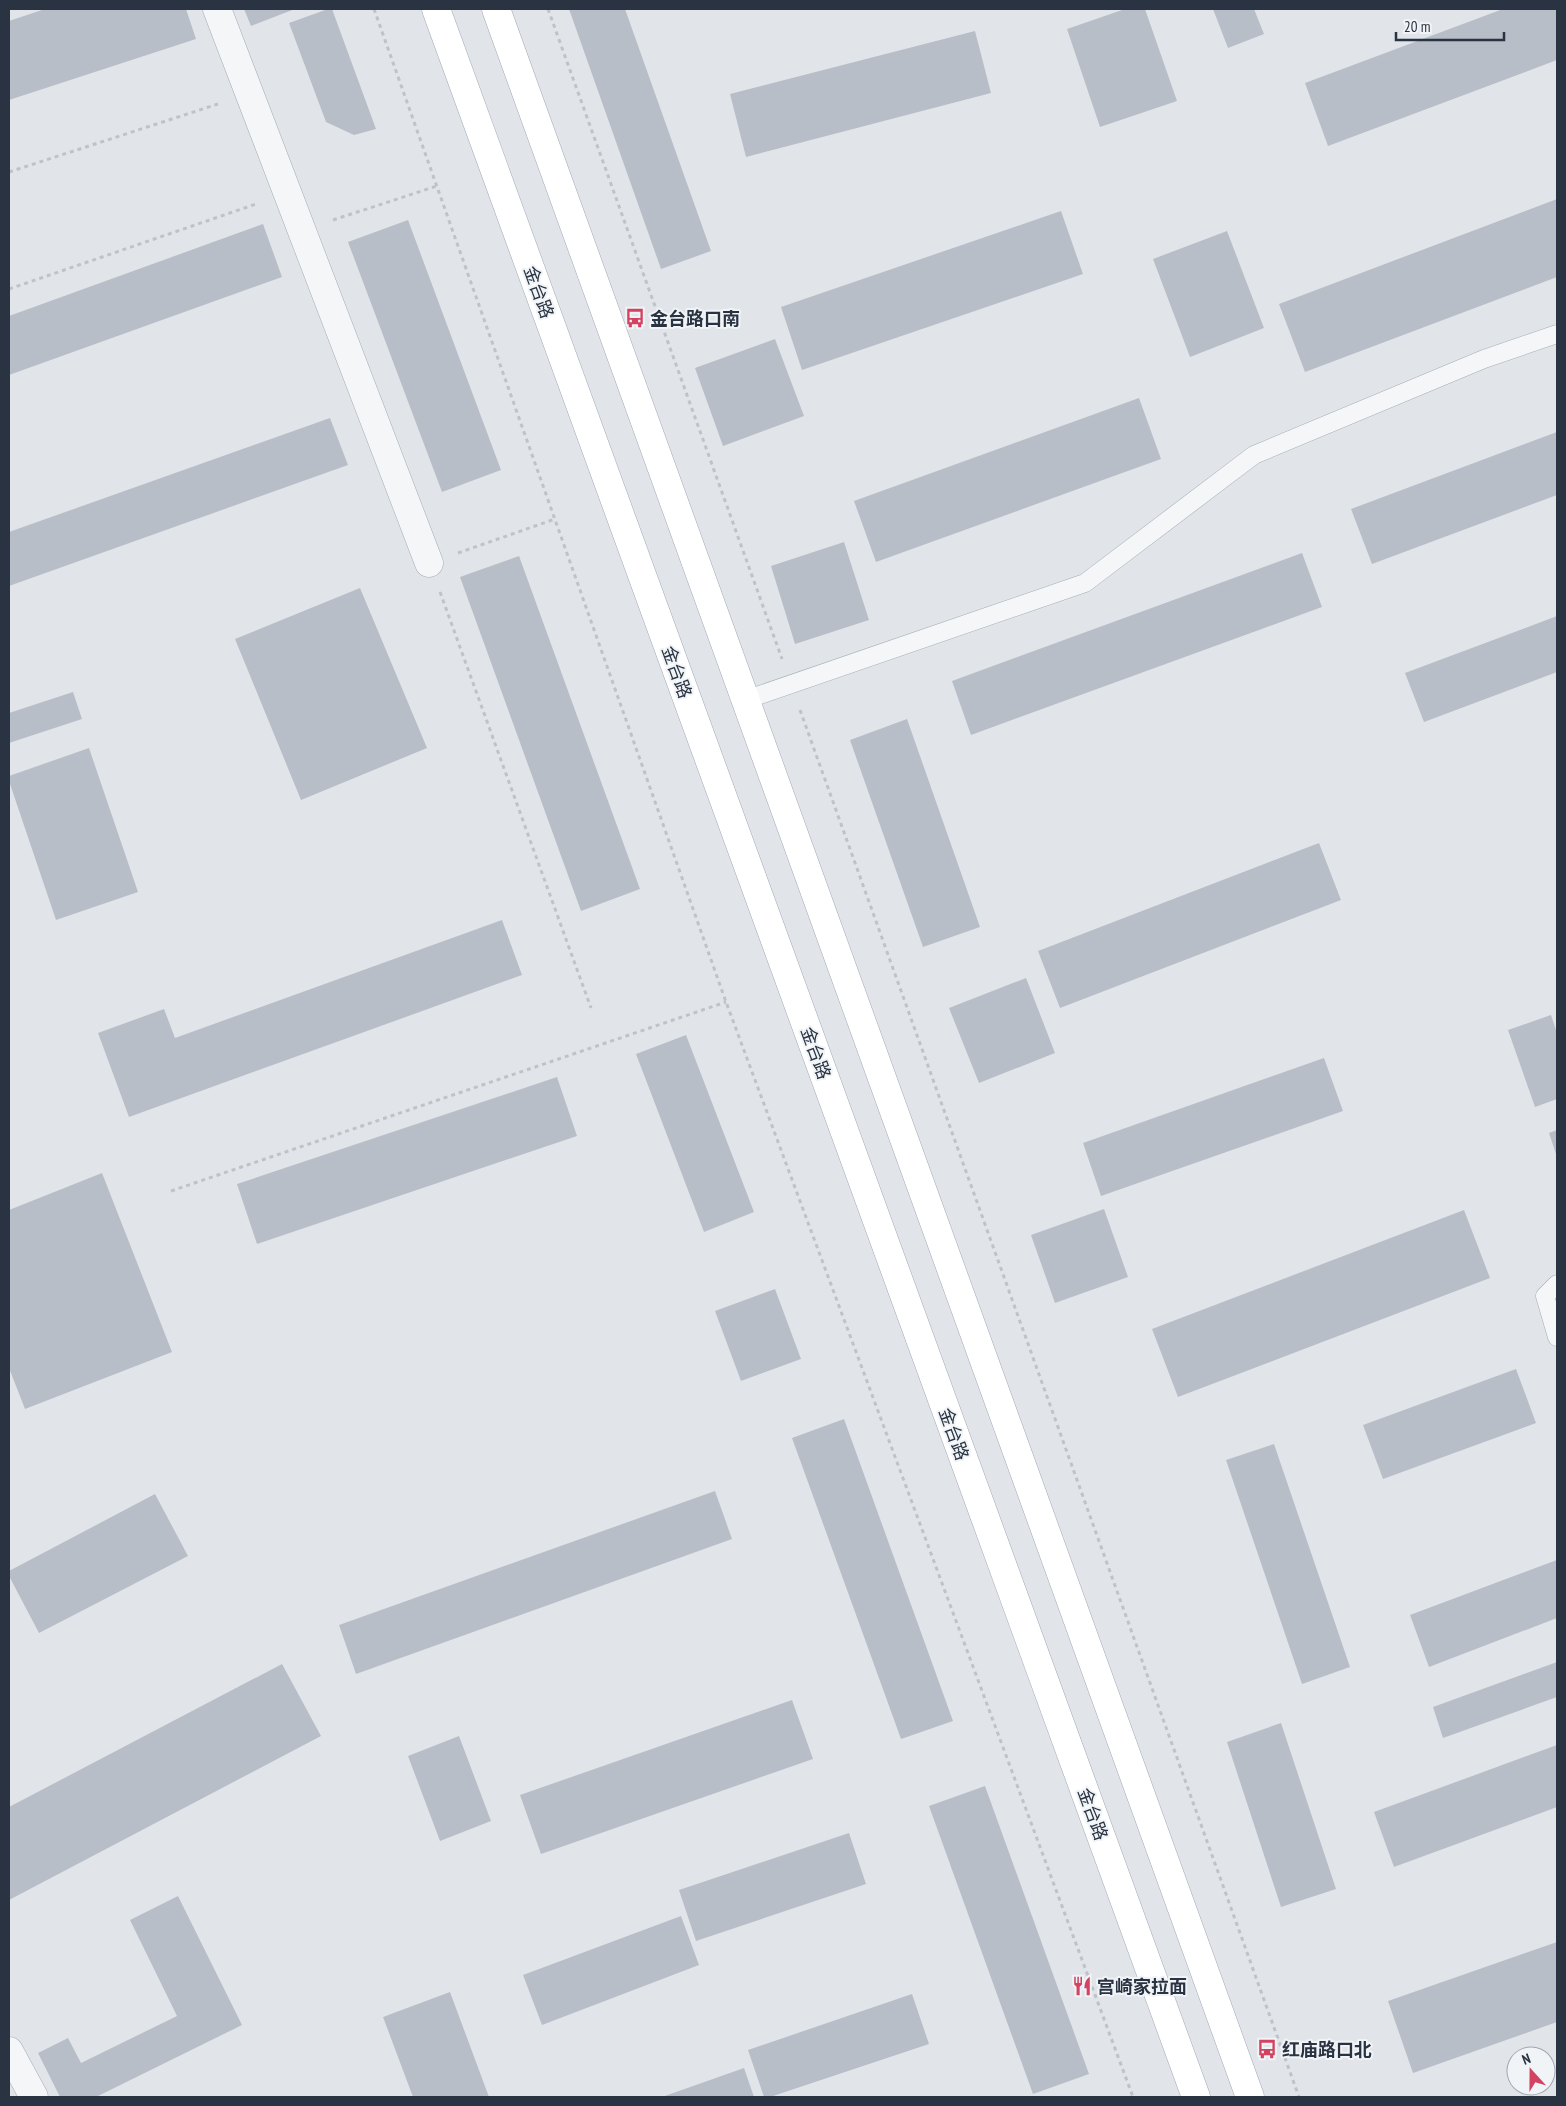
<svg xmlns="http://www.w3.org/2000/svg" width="1566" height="2106" font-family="'PT Sans Narrow','Noto Sans SC',sans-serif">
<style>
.building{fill:#b8bec7}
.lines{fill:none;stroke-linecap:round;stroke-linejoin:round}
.service-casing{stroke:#a6acb4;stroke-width:19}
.minor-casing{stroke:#a6acb4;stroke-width:29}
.primary-casing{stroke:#a0aab6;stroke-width:29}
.path{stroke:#bfc3c9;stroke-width:3;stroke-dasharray:4 4;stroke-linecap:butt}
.service{stroke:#f4f6f8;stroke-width:18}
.minor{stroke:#f4f6f8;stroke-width:28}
.primary{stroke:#fff;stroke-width:28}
.labels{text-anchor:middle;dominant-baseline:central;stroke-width:4;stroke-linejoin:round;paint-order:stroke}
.street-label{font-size:18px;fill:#293342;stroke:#f1f4f7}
.poi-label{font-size:18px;font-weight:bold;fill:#293342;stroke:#f1f4f7;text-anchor:start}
</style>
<rect width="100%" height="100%" fill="#e1e5ea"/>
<path class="building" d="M 45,9 L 186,9 L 196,39 L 9,100 L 9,21 Z
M 244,9 L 295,9 L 251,26 Z
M 328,9 L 332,9 L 376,129 L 354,135 L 326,122 L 289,23 Z
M 569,9 L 625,9 L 711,251 L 661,269 Z
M 1125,9 L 1145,9 L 1177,101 L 1100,127 L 1067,29 Z
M 1213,9 L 1254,9 L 1264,34 L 1228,48 Z
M 1503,9 L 1557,9 L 1557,60 L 1328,146 L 1305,83 Z
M 975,31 L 991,93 L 746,157 L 730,94 Z
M 1557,199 L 1557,277 L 1305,372 L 1279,304 Z
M 1061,211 L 1083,274 L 802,370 L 781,307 Z
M 408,220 L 501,470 L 442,492 L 348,242 Z
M 263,224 L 282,277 L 9,375 L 9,316 Z
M 1227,231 L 1264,328 L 1190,357 L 1153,259 Z
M 775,339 L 804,416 L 723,446 L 695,368 Z
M 1139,398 L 1161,459 L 876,562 L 854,501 Z
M 330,418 L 348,465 L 9,586 L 9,532 Z
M 1557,432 L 1557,495 L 1372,564 L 1351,509 Z
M 844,542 L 869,620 L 795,644 L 771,566 Z
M 1302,553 L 1322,607 L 971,735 L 952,681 Z
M 519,556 L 640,889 L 581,911 L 460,577 Z
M 360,588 L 427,748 L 301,800 L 235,639 Z
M 1557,616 L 1557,672 L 1424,722 L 1405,673 Z
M 73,692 L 82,719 L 9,743 L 9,713 Z
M 907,719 L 980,927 L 923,947 L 850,740 Z
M 89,748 L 138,892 L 56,920 L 9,781 L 9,776 Z
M 1319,843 L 1341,900 L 1060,1008 L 1038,951 Z
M 502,920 L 522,975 L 129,1117 L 98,1033 L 164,1009 L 175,1038 Z
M 1026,978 L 1055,1053 L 979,1083 L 949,1008 Z
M 1551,1015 L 1557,1033 L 1557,1099 L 1535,1107 L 1508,1030 Z
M 686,1035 L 754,1212 L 704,1232 L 636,1054 Z
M 1324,1058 L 1343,1111 L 1101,1196 L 1083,1143 Z
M 557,1077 L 577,1136 L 257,1244 L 237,1184 Z
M 1557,1130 L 1557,1157 L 1549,1133 Z
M 102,1173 L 172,1352 L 25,1409 L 9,1368 L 9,1210 Z
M 1104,1209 L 1128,1277 L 1055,1303 L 1031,1235 Z
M 1464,1210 L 1490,1278 L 1178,1397 L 1152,1329 Z
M 775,1289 L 801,1359 L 741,1381 L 715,1311 Z
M 1516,1369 L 1536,1423 L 1383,1479 L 1363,1425 Z
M 844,1419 L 953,1721 L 901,1739 L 792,1438 Z
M 1274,1444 L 1350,1667 L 1302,1684 L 1226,1460 Z
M 715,1491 L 732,1539 L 356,1674 L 339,1625 Z
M 155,1494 L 188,1556 L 39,1633 L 9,1576 L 9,1571 Z
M 1557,1560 L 1557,1618 L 1429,1667 L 1410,1615 Z
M 1557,1662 L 1557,1697 L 1443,1738 L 1433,1707 Z
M 282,1664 L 321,1736 L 9,1900 L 9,1807 Z
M 792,1700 L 813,1759 L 541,1854 L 520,1795 Z
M 1281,1723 L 1336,1889 L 1281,1907 L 1227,1742 Z
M 459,1736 L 491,1821 L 440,1841 L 408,1756 Z
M 1557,1745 L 1557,1807 L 1394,1867 L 1374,1812 Z
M 985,1786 L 1089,2074 L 1033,2094 L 929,1806 Z
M 849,1833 L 866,1884 L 696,1941 L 679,1890 Z
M 178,1896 L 242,2025 L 96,2097 L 60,2097 L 38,2053 L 68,2038 L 81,2063 L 177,2016 L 130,1920 Z
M 681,1916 L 699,1965 L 542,2025 L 523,1975 Z
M 1557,1942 L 1557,2022 L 1413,2073 L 1388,2001 Z
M 450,1992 L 489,2097 L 413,2097 L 383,2017 Z
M 912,1994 L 929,2044 L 770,2097 L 764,2097 L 748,2050 Z
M 744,2068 L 754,2097 L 662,2097 Z"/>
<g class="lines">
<defs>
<path id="service" d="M 745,700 L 1085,583 L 1254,455 L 1484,359 L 1557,334
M 1557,1284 L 1545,1296 L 1557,1337"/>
<path id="minor" d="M 217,9 L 429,563
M 9,2051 L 34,2097"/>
<path id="primary" d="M 436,9 L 1196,2097
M 496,9 L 1250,2097"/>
</defs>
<use href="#service" class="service-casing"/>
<use href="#minor" class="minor-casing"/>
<use href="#primary" class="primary-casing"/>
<path class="path" d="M 374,9 L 726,1002 L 1133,2097
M 548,9 L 782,659
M 9,172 L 218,104
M 333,220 L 437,186
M 9,289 L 256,204
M 458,553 L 555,519
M 440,592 L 591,1008
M 800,710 L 1299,2097
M 171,1191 L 726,1002"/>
<use href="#service" class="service"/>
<use href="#minor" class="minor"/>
<use href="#primary" class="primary"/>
</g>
<defs>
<symbol id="bus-bare" viewBox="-9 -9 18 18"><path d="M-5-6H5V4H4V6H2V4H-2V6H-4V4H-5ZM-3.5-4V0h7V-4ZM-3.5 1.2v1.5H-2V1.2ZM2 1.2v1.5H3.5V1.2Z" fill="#d34260" stroke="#f1f4f7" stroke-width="2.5" paint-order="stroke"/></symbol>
<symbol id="restaurant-bare" viewBox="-9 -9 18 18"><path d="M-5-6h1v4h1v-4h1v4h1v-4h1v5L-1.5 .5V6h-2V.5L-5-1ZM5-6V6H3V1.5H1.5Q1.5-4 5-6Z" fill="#d34260" stroke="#f1f4f7" stroke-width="2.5" paint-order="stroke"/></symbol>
</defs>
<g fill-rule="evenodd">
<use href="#bus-bare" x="621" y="304" width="28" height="28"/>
<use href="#restaurant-bare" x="1068" y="1972" width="28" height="28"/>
<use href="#bus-bare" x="1253" y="2035" width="28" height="28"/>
</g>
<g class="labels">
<g class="street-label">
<text transform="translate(539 292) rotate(70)">金台路</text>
<text transform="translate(677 672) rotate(70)">金台路</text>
<text transform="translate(816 1053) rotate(70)">金台路</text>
<text transform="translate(954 1434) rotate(70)">金台路</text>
<text transform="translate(1093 1814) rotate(70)">金台路</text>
</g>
<g class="poi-label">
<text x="650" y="318">金台路口南</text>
<text x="1097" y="1986">宫崎家拉面</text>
<text x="1282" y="2049">红庙路口北</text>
</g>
</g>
<rect width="1566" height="2106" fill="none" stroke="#293342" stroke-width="20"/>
<g transform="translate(1531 2071) rotate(339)"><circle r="24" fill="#f1f4f7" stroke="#a1a7af"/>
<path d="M0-4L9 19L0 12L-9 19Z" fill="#d34260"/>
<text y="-8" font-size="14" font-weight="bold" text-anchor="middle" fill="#293342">N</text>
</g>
<path d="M1396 32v8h108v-8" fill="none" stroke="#293342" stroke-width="2.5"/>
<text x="1404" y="32" font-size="15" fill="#293342" stroke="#f1f4f7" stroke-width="4" paint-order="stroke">20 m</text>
</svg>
